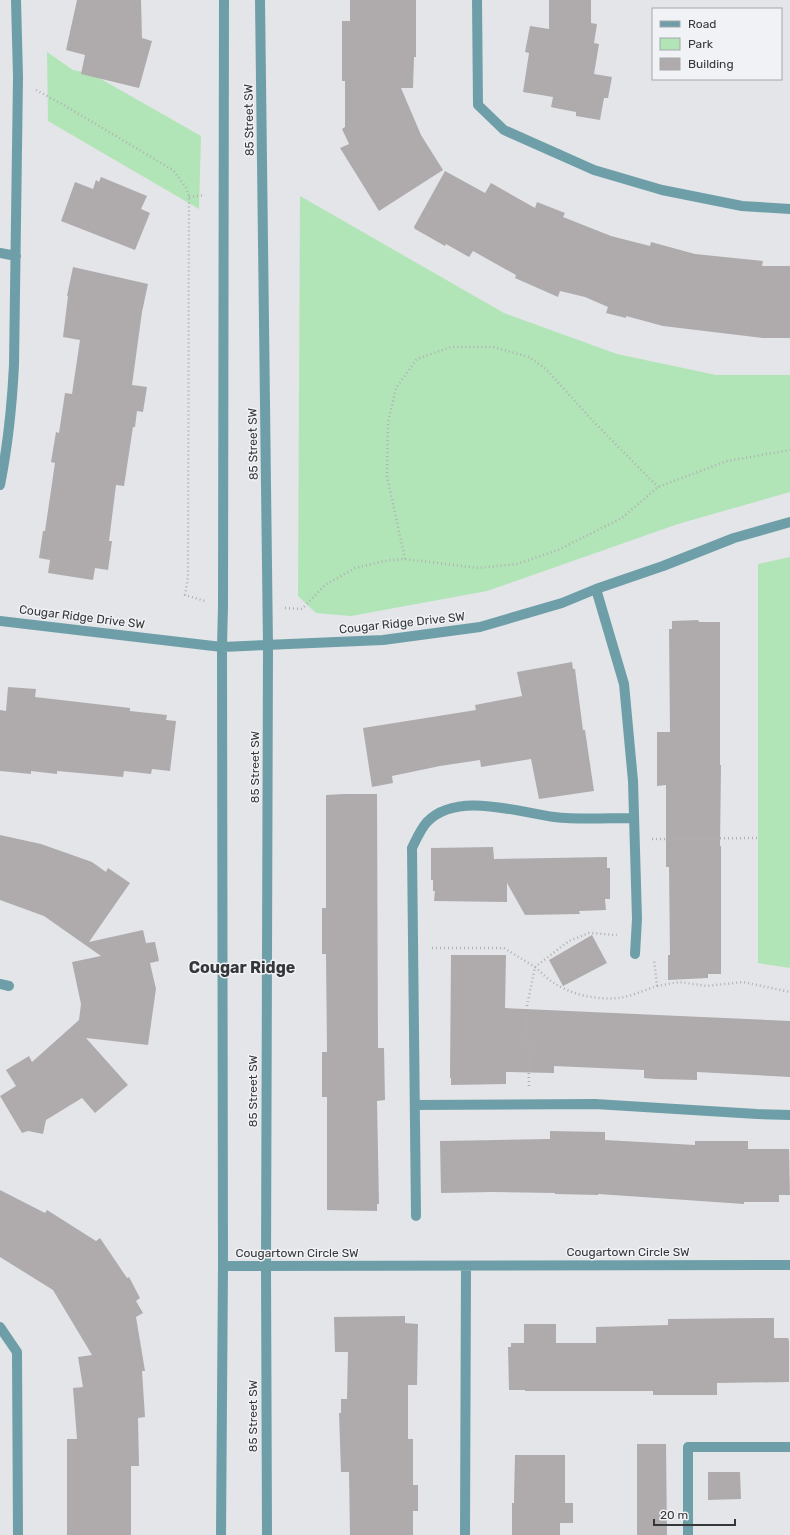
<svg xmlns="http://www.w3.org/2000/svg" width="790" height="1535" font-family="Rubik,sans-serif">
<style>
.green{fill:#b1e5b7}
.building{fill:#afabad}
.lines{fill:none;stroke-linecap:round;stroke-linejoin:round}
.path{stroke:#afb1b3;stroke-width:2.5;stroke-dasharray:1 3;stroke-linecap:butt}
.minor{stroke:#6e9fa9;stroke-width:10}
.labels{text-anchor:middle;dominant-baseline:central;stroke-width:3;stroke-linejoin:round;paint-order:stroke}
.street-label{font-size:12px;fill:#363739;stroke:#f0f2f6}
.district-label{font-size:16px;font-weight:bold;fill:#363739;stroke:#f0f2f6}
</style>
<rect width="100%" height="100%" fill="#e3e5e8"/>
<path class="green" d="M 47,52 L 73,70 L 92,74 L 201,136 L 199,209 L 48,121 Z
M 300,196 L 504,313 L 617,354 L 716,375 L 790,375 L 790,492 L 678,524 L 487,591 L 351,616 L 316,613 L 298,596 Z
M 790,557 L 790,968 L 758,963 L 758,564 Z"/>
<path class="building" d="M 77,0 L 141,0 L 142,38 L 152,41 L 139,88 L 81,74 L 85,55 L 66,50 Z
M 350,0 L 416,0 L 416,57 L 414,57 L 413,88 L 401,88 L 421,135 L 443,170 L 379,211 L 340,148 L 349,144 L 342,129 L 345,127 L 345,81 L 342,81 L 342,21 L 350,21 Z
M 549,0 L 591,0 L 591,23 L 597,24 L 594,43 L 599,44 L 594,74 L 612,77 L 608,98 L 604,98 L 600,120 L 576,116 L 576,112 L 555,108 L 551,107 L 553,97 L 523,92 L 529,53 L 525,52 L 530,26 L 549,29 Z
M 445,171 L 485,193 L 491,183 L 535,208 L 537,202 L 565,213 L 563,217 L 611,236 L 650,246 L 651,242 L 695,254 L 763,261 L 762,266 L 790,266 L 790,338 L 763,338 L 663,326 L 626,316 L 626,318 L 606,313 L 608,307 L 585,297 L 560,291 L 558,297 L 515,278 L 516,275 L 473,251 L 469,257 L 446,244 L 445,246 L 415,229 L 414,227 Z
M 101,177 L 147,196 L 141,209 L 150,213 L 135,250 L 61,221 L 75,182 L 93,189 L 96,180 L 99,182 Z
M 73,267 L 148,284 L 142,312 L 132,385 L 147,387 L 143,412 L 137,411 L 135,427 L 133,427 L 124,486 L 116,485 L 109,541 L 112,541 L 108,570 L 95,568 L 93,580 L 48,573 L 50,560 L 39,558 L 43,531 L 45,531 L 55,463 L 51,462 L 56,432 L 59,433 L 65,393 L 72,394 L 80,340 L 63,337 L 68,296 L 67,296 Z
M 698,620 L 699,622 L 720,622 L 720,765 L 721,765 L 720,846 L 721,846 L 721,974 L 708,974 L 708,978 L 668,980 L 668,955 L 670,955 L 669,867 L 666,867 L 666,785 L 657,786 L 657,732 L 670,732 L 669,629 L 672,629 L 672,621 Z
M 572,662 L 573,669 L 575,669 L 583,730 L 585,730 L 594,791 L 539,799 L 531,759 L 481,767 L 480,760 L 440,766 L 392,776 L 393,783 L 372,787 L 363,728 L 476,710 L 475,705 L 522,696 L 517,672 Z
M 8,687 L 36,689 L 35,697 L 130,708 L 130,711 L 167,715 L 166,720 L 176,721 L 170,771 L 152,769 L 151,774 L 124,771 L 123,777 L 57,771 L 57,774 L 31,771 L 31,774 L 0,771 L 0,710 L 6,711 Z
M 344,794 L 377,794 L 378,1048 L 384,1048 L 385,1100 L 377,1101 L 379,1204 L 377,1204 L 377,1211 L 327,1210 L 327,1097 L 322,1097 L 322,1052 L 327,1052 L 326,954 L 322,954 L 322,908 L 326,908 L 326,795 Z
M 0,835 L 41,844 L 92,862 L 106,872 L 108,868 L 130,883 L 89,942 L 143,930 L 146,943 L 155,942 L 159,961 L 150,963 L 156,989 L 148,1045 L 86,1038 L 128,1085 L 95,1113 L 82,1098 L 46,1120 L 43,1134 L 28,1131 L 22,1133 L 0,1096 L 16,1086 L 6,1070 L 29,1056 L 32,1062 L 79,1020 L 81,1004 L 72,962 L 101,956 L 44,916 L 0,900 Z
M 493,847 L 494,859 L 607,857 L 607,868 L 610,868 L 610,899 L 605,899 L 606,910 L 579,911 L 580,914 L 525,915 L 507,883 L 507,902 L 434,901 L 435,891 L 433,891 L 433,880 L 431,880 L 431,848 Z
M 592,935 L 607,963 L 563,986 L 549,960 Z
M 451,955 L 506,955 L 505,1008 L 790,1021 L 790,1077 L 697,1072 L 697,1080 L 655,1079 L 644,1078 L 644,1070 L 554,1066 L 554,1073 L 506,1072 L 506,1084 L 451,1085 L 451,1078 L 450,1078 Z
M 550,1131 L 605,1132 L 605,1140 L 695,1145 L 695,1141 L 748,1141 L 748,1149 L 789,1149 L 790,1195 L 779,1195 L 779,1202 L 744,1202 L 744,1204 L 598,1194 L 598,1195 L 555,1194 L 555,1193 L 492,1192 L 441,1193 L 440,1141 L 550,1139 Z
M 0,1190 L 45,1213 L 47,1210 L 96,1241 L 100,1238 L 127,1278 L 129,1277 L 140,1298 L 136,1301 L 143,1313 L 136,1317 L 145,1371 L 142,1371 L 145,1417 L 138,1418 L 139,1466 L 131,1466 L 131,1535 L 67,1535 L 67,1439 L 77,1439 L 73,1388 L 83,1387 L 78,1357 L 92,1355 L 53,1290 L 0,1257 Z
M 405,1316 L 405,1323 L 418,1324 L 417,1385 L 408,1385 L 408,1439 L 413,1439 L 413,1485 L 418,1485 L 418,1511 L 413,1511 L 413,1535 L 350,1535 L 349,1472 L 341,1472 L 339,1413 L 341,1413 L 341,1399 L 347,1399 L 348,1352 L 335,1352 L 334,1317 Z
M 774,1318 L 774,1338 L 788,1338 L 789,1341 L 789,1382 L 717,1383 L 717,1395 L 653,1395 L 653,1391 L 525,1391 L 525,1390 L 509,1390 L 508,1347 L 511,1347 L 511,1343 L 524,1343 L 524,1324 L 556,1324 L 556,1343 L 596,1343 L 596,1327 L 668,1325 L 668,1319 Z
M 637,1444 L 666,1444 L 667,1535 L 637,1535 Z
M 515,1455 L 565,1455 L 565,1503 L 573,1503 L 573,1523 L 560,1523 L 560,1535 L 512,1535 L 512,1503 L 514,1503 L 514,1498 Z
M 708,1472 L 740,1472 L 741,1499 L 708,1500 Z"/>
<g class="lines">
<path class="path" d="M 36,90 L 62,104 L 173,170 L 187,189 L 189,197 L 188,577 L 185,595 L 205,601
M 189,197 L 205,195
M 405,559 L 387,476 L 388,422 L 396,388 L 417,359 L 451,347 L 493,347 L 529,357 L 546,369 L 592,420 L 658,487
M 285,608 L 302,609 L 325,585 L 355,568 L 389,560 L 405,559 L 478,568 L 517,564 L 558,550 L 622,518 L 658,487 L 727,461 L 790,450
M 652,839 L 757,838
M 432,948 L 504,948 L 535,967 L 569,941 L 589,933 L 617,935
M 657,986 L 679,982 L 707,986 L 743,982 L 790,992
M 529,1086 L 527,1006 L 535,967 C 541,972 547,979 554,983 C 572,995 597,1000 619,998 C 632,996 645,990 657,986 L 654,959"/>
<path class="minor" d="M 260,0 L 268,646 L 266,1267 L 267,1535
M 477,0 L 478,105 L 504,130 L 594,170 L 662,190 L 742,206 L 790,209
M 0,253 L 16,256
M 0,485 C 8,445 12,405 14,365 L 18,77 L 16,0
M 596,589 L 624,684 L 633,781 L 637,919 L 635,954
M 0,621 L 222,647 L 383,640 L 480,627 L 562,603 L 596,589 L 663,566 L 734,538 L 790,522
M 0,984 L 9,986
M 415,1105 L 595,1104 L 757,1114 L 790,1115
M 416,1216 L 412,848 C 416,840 420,830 427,822 C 456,791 517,812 554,817 C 580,820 607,818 633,818
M 223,1266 L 790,1265
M 0,1327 L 17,1352 L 18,1535
M 221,1535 L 223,1266 L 222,647 L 223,606 L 224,0
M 465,1535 L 466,1266
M 688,1535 L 688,1447 L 790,1447"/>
</g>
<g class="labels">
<g class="street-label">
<text transform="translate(249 120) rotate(-91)">85 Street SW</text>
<text transform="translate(253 444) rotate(-91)">85 Street SW</text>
<text transform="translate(82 617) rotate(7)">Cougar Ridge Drive SW</text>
<text transform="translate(402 623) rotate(-6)">Cougar Ridge Drive SW</text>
<text transform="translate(255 767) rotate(-90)">85 Street SW</text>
<text transform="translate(253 1091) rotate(-90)">85 Street SW</text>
<text x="628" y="1252">Cougartown Circle SW</text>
<text x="297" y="1253">Cougartown Circle SW</text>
<text transform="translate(253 1416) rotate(-90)">85 Street SW</text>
</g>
<g class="district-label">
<text x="242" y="967">Cougar Ridge</text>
</g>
</g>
<rect x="652" y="8" width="130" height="72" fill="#f0f2f6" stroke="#a6a7aa"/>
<rect x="660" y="21" width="20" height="6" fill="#6e9fa9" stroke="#a6a7aa"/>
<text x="688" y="28" font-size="12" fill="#363739">Road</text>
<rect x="660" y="38" width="20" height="12" fill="#b1e5b7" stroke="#a6a7aa"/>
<text x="688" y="48" font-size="12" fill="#363739">Park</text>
<rect x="660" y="58" width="20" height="12" fill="#afabad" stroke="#a6a7aa"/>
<text x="688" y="68" font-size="12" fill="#363739">Building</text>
<path d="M654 1519v6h81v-6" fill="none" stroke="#363739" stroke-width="2"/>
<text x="660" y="1519" font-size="12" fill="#363739" stroke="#f0f2f6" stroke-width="3" paint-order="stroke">20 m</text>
</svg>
